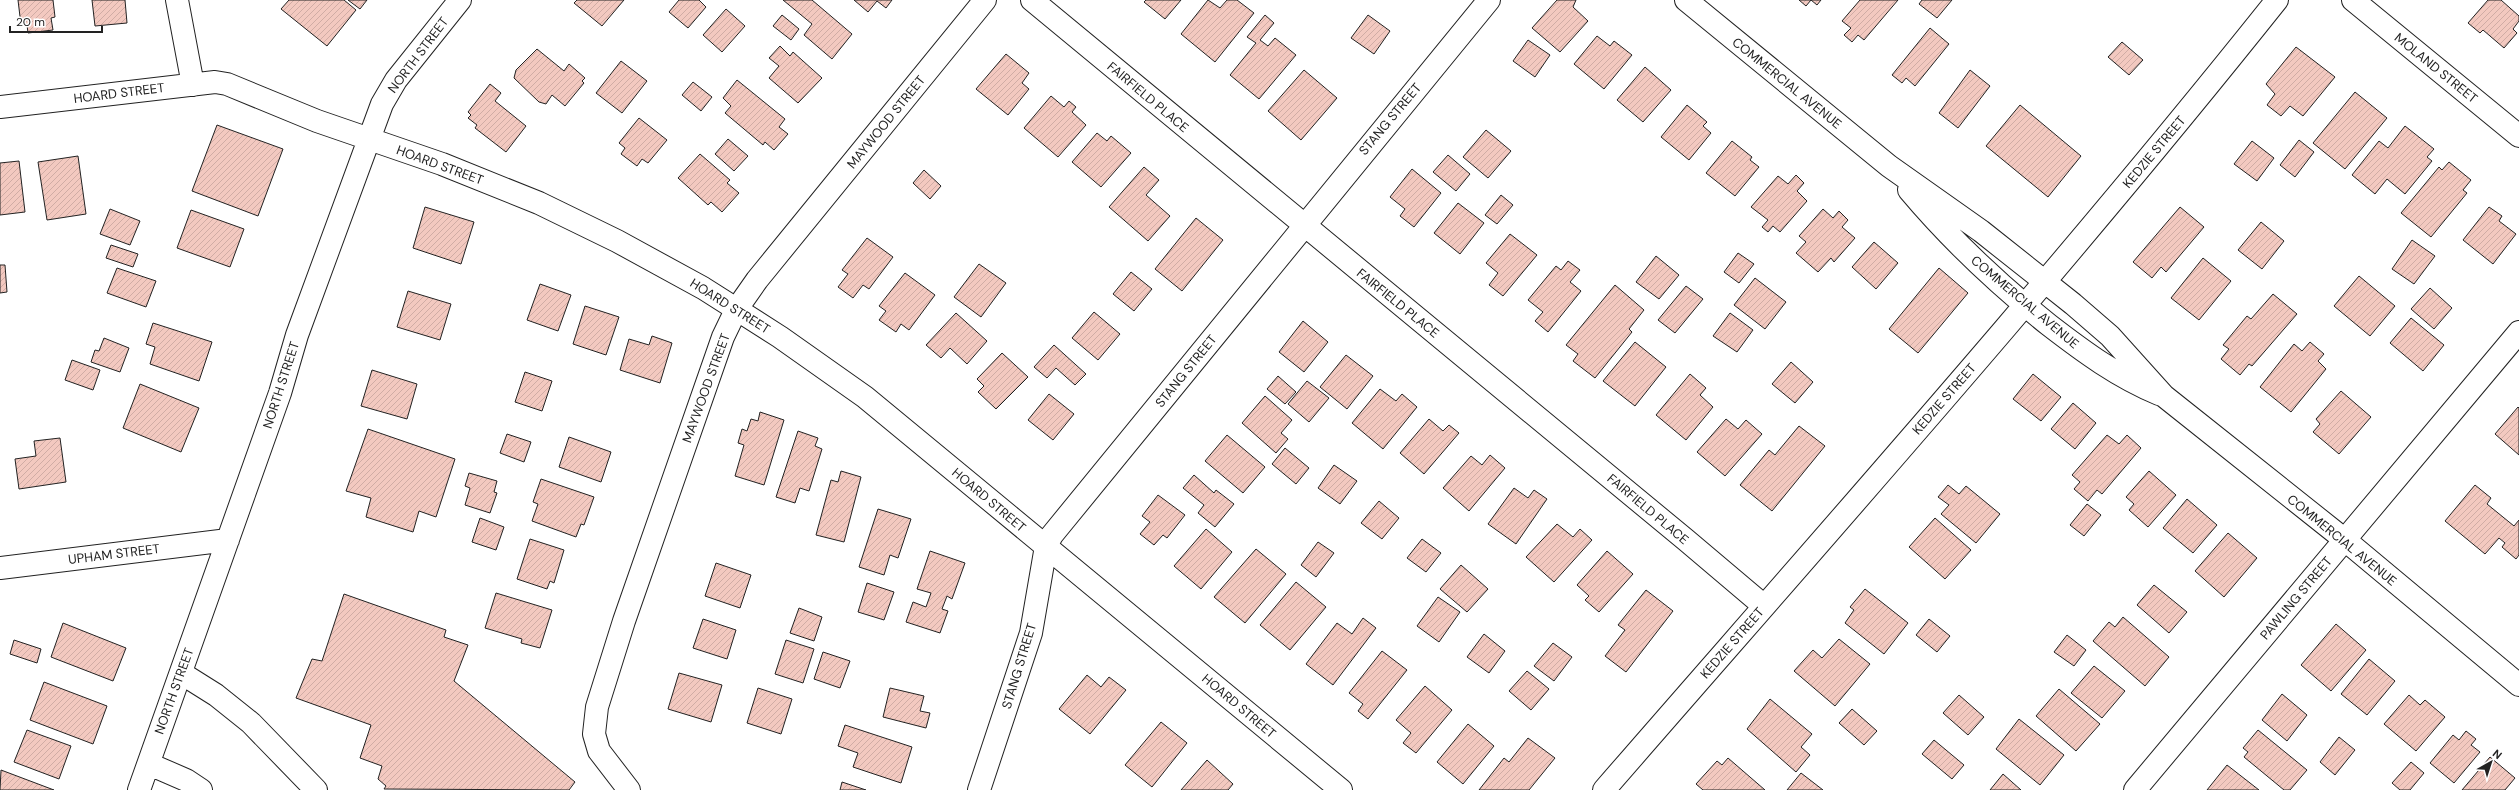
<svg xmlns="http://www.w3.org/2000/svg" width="2519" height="790" font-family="'DM Sans',sans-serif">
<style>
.building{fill:url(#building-hatch);stroke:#222}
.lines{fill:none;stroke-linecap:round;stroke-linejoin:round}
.minor-casing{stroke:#222;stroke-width:24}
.minor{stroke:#fff;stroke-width:22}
.labels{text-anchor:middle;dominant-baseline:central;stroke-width:3;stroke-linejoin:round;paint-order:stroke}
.street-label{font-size:13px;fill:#222;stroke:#fff}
</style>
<defs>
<pattern id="building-hatch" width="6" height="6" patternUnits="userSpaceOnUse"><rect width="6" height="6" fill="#f3c9c0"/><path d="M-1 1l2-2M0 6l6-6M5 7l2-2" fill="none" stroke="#d0aca5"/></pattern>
</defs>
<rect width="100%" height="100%" fill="#fff"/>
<path class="building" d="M 18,0 L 53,0 L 55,17 L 51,18 L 53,30 L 28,33 L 27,25 L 21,25 Z
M 92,0 L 125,0 L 127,23 L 95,26 Z
M 289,0 L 344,0 L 356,10 L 327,46 L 281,9 Z
M 348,0 L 367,0 L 360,9 Z
M 577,0 L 624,0 L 602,26 L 574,3 Z
M 679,0 L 699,0 L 706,7 L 688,28 L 669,12 Z
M 783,0 L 812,0 L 852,34 L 832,59 L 804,35 L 812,24 Z
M 854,0 L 892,0 L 886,8 L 877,1 L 868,12 Z
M 1146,0 L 1181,0 L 1165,19 L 1144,2 Z
M 1208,0 L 1220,8 L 1227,0 L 1237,0 L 1254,13 L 1215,62 L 1181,34 Z
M 1557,0 L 1576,0 L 1573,7 L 1588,21 L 1560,52 L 1532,28 Z
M 1799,0 L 1811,0 L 1806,6 Z
M 1811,0 L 1821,0 L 1817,5 Z
M 1860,0 L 1898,0 L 1864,40 L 1858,35 L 1852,42 L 1844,35 L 1851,28 L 1842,21 Z
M 1922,0 L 1952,0 L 1937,18 L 1919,4 Z
M 2488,0 L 2501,0 L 2519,16 L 2519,21 L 2513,29 L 2517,33 L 2504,48 L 2483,30 L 2480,33 L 2468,23 Z
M 726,9 L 745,26 L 722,52 L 703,35 Z
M 782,15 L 799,29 L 791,40 L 773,26 Z
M 1265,15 L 1274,23 L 1260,40 L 1268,46 L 1275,38 L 1296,55 L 1259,99 L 1230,75 L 1256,43 L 1247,37 Z
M 1368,15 L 1390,31 L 1374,54 L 1351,38 Z
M 1930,28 L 1949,44 L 1915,86 L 1906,78 L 1902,83 L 1892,75 Z
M 1597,36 L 1610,46 L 1614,41 L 1632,55 L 1604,89 L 1574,64 Z
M 1528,40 L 1550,55 L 1535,77 L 1513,61 Z
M 2122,42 L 2143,60 L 2129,75 L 2108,57 Z
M 780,46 L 790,56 L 793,52 L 822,78 L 798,103 L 769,78 L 779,66 L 769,58 Z
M 2296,47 L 2335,77 L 2303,116 L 2290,106 L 2281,116 L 2267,105 L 2275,94 L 2266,84 Z
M 537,49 L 564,71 L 569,64 L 585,78 L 582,81 L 584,83 L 565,106 L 552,95 L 546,104 L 539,102 L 514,78 L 516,70 Z
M 1006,54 L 1029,73 L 1022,83 L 1029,89 L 1008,115 L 976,89 Z
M 621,61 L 647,81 L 622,113 L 596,93 Z
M 1645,67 L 1671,90 L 1643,122 L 1617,100 Z
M 1304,70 L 1337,98 L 1301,140 L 1268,111 Z
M 1970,70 L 1990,86 L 1958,128 L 1939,113 Z
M 737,80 L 785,119 L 779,127 L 788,134 L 774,150 L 765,142 L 763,145 L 725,113 L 731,106 L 723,98 Z
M 693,82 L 712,97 L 701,111 L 682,95 Z
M 490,84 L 501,93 L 495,101 L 526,126 L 506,152 L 475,128 L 477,125 L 468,118 L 471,115 L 468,112 Z
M 2355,92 L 2387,118 L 2345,169 L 2313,143 Z
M 1051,96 L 1064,107 L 1069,101 L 1076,107 L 1072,112 L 1086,125 L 1058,157 L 1024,128 Z
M 1687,105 L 1707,122 L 1703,126 L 1711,133 L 1689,160 L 1661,137 Z
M 2020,105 L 2081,156 L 2048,197 L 1986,146 Z
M 639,118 L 667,140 L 648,163 L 642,159 L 637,166 L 621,154 L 625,148 L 619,143 Z
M 217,125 L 283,149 L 258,216 L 192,191 Z
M 2405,126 L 2434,149 L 2427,157 L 2432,161 L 2405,194 L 2387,179 L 2375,194 L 2352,175 L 2379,141 L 2388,148 Z
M 1486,130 L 1511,151 L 1488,178 L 1463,157 Z
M 1097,133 L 1107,141 L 1111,136 L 1131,153 L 1101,187 L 1072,162 Z
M 728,139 L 748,156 L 734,171 L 715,154 Z
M 2299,140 L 2314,152 L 2295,177 L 2280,165 Z
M 1732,141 L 1752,157 L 1750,160 L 1759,167 L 1735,196 L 1706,173 Z
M 2252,141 L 2274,158 L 2257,181 L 2234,164 Z
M 700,154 L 730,180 L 727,183 L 739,193 L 722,212 L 711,202 L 708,205 L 678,178 Z
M 1448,155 L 1470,174 L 1456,191 L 1433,172 Z
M 78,156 L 86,214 L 47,220 L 38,162 Z
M 19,161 L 25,212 L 0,215 L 0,163 Z
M 2449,162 L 2471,180 L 2463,190 L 2467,193 L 2431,237 L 2401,213 L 2439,167 L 2442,170 Z
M 1144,167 L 1159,180 L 1146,195 L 1170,216 L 1148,241 L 1109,207 Z
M 1412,169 L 1441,193 L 1414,227 L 1400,216 L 1405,209 L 1390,197 Z
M 924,170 L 941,186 L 930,199 L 913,183 Z
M 1796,175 L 1804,183 L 1797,191 L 1807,201 L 1780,232 L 1773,226 L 1768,232 L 1762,227 L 1768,220 L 1751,207 L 1778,176 L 1788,184 Z
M 1501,195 L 1513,205 L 1497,224 L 1485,215 Z
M 1458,203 L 1484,223 L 1460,254 L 1434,233 Z
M 425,207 L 474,222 L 461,264 L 413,248 Z
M 2180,207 L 2204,227 L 2166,272 L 2161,267 L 2152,278 L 2133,262 Z
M 2489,207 L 2502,216 L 2499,221 L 2516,234 L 2493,264 L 2463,240 Z
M 110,209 L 140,221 L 130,245 L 100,234 Z
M 1823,209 L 1833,218 L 1839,211 L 1848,220 L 1842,227 L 1855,238 L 1834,262 L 1831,258 L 1818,272 L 1796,253 L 1806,242 L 1799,236 Z
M 191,210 L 244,229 L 230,267 L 177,248 Z
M 1196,218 L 1223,240 L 1182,291 L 1155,269 Z
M 2261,222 L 2284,241 L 2262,269 L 2238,250 Z
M 1510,234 L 1537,255 L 1503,296 L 1489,285 L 1498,273 L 1486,263 Z
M 867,238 L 893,257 L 869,289 L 863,285 L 853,298 L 838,287 L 848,274 L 842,270 Z
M 2412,240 L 2435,256 L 2414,284 L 2392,269 Z
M 1874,242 L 1898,263 L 1876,289 L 1852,267 Z
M 111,245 L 138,254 L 133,267 L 106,258 Z
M 1738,253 L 1754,264 L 1739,283 L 1724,272 Z
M 1656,256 L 1679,275 L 1659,299 L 1636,282 Z
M 2203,258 L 2231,281 L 2199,320 L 2171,298 Z
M 1568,261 L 1580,270 L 1570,282 L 1581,291 L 1548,332 L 1535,321 L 1543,312 L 1528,300 L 1556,266 L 1561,270 Z
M 979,264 L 1006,283 L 981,317 L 954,297 Z
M 0,265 L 5,265 L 7,292 L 0,293 Z
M 117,268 L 156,281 L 146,307 L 107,293 Z
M 1939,268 L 1968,293 L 1918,353 L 1889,329 Z
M 1131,272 L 1152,289 L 1134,311 L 1113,294 Z
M 905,273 L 935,295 L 909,330 L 901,324 L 896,332 L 879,320 L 886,311 L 879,306 Z
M 2359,276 L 2395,306 L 2370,336 L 2334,306 Z
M 1755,278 L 1786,302 L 1765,329 L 1734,305 Z
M 540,284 L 571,295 L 558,331 L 527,320 Z
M 1615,285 L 1644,310 L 1629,329 L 1632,332 L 1595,378 L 1573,361 L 1578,354 L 1566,345 Z
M 1686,286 L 1703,299 L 1675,333 L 1658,320 Z
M 2430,288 L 2452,308 L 2434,329 L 2411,309 Z
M 408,291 L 451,304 L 440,340 L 397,327 Z
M 2273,294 L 2297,314 L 2252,366 L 2249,364 L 2240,375 L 2221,359 L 2229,349 L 2223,345 L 2247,316 L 2251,319 Z
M 585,306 L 619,317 L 606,355 L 573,344 Z
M 1094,312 L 1120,334 L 1098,360 L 1072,338 Z
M 956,313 L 987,341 L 967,364 L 950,348 L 941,358 L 926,345 Z
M 1730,313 L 1753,330 L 1737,352 L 1713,336 Z
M 2411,318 L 2444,345 L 2423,371 L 2390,343 Z
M 1303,321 L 1328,342 L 1304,372 L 1279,352 Z
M 153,323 L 212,342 L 199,381 L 150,364 L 155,347 L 146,344 Z
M 652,336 L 672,343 L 660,383 L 620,370 L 629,339 L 649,345 Z
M 104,338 L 129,348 L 120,372 L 91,362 L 95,350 L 99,351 Z
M 1635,342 L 1666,367 L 1635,406 L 1603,381 Z
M 2310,342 L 2324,354 L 2318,361 L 2326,369 L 2291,412 L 2260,387 L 2294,344 L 2302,351 Z
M 1054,345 L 1086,374 L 1075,385 L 1056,368 L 1047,378 L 1034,367 Z
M 1002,353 L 1028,377 L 996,409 L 978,392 L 984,386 L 977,379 Z
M 1346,355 L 1373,376 L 1347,409 L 1320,387 Z
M 72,360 L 100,370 L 93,390 L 65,380 Z
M 1791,362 L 1813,382 L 1795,403 L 1772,384 Z
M 372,370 L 417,384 L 407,419 L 361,406 Z
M 525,372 L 552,381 L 542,411 L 515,402 Z
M 1690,374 L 1706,388 L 1700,395 L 1713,407 L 1686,440 L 1656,415 Z
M 2033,374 L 2061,397 L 2041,421 L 2013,399 Z
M 1278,376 L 1296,392 L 1285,404 L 1267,389 Z
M 1307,381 L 1329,398 L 1309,422 L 1288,404 Z
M 140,384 L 199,408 L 181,452 L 123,428 Z
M 1380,389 L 1396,401 L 1402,394 L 1417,407 L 1383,449 L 1352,423 Z
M 2341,391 L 2371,417 L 2339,454 L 2313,432 L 2320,424 L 2316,419 Z
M 1049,394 L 1074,414 L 1053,440 L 1028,420 Z
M 1265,396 L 1292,420 L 1281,433 L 1288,439 L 1276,453 L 1242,423 Z
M 2073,403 L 2096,423 L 2075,449 L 2051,429 Z
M 2518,407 L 2519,408 L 2519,455 L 2495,434 Z
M 760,412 L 784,420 L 764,485 L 735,476 L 744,445 L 738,443 L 742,429 L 747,431 L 751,419 L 758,421 Z
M 1429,419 L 1443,431 L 1449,425 L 1459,433 L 1424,474 L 1400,453 Z
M 1726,419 L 1738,429 L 1746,420 L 1762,434 L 1725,476 L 1697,452 Z
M 1799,426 L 1825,446 L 1772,511 L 1740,485 L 1769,450 L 1775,455 Z
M 368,429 L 455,459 L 436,517 L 419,511 L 413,532 L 366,517 L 371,498 L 346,491 Z
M 798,431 L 818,438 L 815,446 L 822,449 L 809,491 L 800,488 L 795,503 L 776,497 Z
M 507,434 L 531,442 L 524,462 L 500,453 Z
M 1227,435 L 1265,467 L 1243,493 L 1205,461 Z
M 2107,435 L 2119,444 L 2127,435 L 2141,448 L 2102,494 L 2097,490 L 2088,501 L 2074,489 L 2080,482 L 2072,475 Z
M 569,437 L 611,452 L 601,482 L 559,467 Z
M 60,438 L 66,482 L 19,489 L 15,459 L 36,456 L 34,441 Z
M 1285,448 L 1309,468 L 1296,484 L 1272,464 Z
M 1490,455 L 1505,468 L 1469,511 L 1443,488 L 1471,456 L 1482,465 Z
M 1334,465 L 1357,481 L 1340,504 L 1318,488 Z
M 841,471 L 861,477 L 844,542 L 816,535 L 831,480 L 838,482 Z
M 2149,471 L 2176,495 L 2148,527 L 2129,510 L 2134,504 L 2126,497 Z
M 469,473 L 497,481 L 494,492 L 497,493 L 490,513 L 465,505 L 470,488 L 465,486 Z
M 1194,475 L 1214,493 L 1216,490 L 1234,504 L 1215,527 L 1198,513 L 1204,505 L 1183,488 Z
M 541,479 L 594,497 L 584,525 L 581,524 L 576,537 L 532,521 L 538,504 L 533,502 Z
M 1948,485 L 1959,494 L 1966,486 L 2000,514 L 1976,543 L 1941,514 L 1949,505 L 1938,497 Z
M 2475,485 L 2491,498 L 2487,504 L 2514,526 L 2519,520 L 2519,555 L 2516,559 L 2502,547 L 2505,543 L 2499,538 L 2485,554 L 2445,521 Z
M 1514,488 L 1528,498 L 1534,490 L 1547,499 L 1516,544 L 1488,524 Z
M 1158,495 L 1185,515 L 1167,538 L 1163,535 L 1154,545 L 1140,534 L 1150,522 L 1142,516 Z
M 2187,499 L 2217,525 L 2193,553 L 2163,528 Z
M 1379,501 L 1399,518 L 1382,539 L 1361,523 Z
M 2087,504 L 2101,515 L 2084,536 L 2070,525 Z
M 878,509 L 911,519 L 898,558 L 890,555 L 884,575 L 859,567 Z
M 480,518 L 504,527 L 496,550 L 472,542 Z
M 1935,518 L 1971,550 L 1945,579 L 1909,547 Z
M 1557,524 L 1573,537 L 1580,529 L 1592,540 L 1554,582 L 1526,557 Z
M 1206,529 L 1232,552 L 1201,589 L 1174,566 Z
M 2228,533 L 2257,558 L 2224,597 L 2195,571 Z
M 530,539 L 564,550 L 554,583 L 550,581 L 547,589 L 517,579 Z
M 1422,539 L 1441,553 L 1426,572 L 1407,558 Z
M 1318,542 L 1334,553 L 1316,577 L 1301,565 Z
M 1256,549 L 1286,574 L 1245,623 L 1214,597 Z
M 930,551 L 965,563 L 952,599 L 947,596 L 942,609 L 948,611 L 940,633 L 906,622 L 913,602 L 926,607 L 931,593 L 917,589 Z
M 1607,551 L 1633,574 L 1599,612 L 1585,600 L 1589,596 L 1577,585 Z
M 716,563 L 751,575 L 740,608 L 705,596 Z
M 1461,565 L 1488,589 L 1467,612 L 1440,589 Z
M 1296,582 L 1326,607 L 1290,650 L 1260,625 Z
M 867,583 L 894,592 L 884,620 L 858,612 Z
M 2154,585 L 2187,612 L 2169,633 L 2137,605 Z
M 1865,589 L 1908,623 L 1884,654 L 1845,623 L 1854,610 L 1850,607 Z
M 1646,590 L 1673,611 L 1626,672 L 1605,656 L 1625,630 L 1618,625 Z
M 496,593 L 552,610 L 540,648 L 521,643 L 522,639 L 485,628 Z
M 344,594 L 446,630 L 444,637 L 468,645 L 454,681 L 575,782 L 569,790 L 384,789 L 386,786 L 378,779 L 382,766 L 360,758 L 371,725 L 296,698 L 312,659 L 322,661 Z
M 1438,597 L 1460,612 L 1439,642 L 1417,626 Z
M 799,608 L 822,617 L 814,641 L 790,633 Z
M 2123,617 L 2169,657 L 2145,686 L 2093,641 L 2109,622 L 2115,627 Z
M 1363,618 L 1376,628 L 1333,685 L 1306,664 L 1337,623 L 1352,634 Z
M 703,619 L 736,630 L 727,659 L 693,648 Z
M 1929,619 L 1950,636 L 1937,652 L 1916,635 Z
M 63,623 L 126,648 L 113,681 L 51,657 Z
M 2336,624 L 2366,650 L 2331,691 L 2301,665 Z
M 1484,634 L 1505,651 L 1489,673 L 1467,657 Z
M 2067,635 L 2086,650 L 2074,666 L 2054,652 Z
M 1839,639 L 1870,664 L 1835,706 L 1794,671 L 1813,650 L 1822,658 Z
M 14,640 L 41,649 L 37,663 L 10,654 Z
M 786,640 L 814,649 L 803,683 L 775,674 Z
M 1553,643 L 1572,657 L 1554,681 L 1534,666 Z
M 1382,651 L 1407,670 L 1368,719 L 1358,711 L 1363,704 L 1349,693 Z
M 823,652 L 850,661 L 840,688 L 814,679 Z
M 2369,659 L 2395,681 L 2367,715 L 2341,694 Z
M 2094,666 L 2125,691 L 2102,718 L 2071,693 Z
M 1527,671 L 1549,689 L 1531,710 L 1509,691 Z
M 679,673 L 722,685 L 711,722 L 668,709 Z
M 1087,675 L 1101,687 L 1109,677 L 1126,690 L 1090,734 L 1059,709 Z
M 44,682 L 107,706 L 93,744 L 30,720 Z
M 1425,686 L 1452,710 L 1416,753 L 1403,743 L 1411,733 L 1396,720 Z
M 758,688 L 792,699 L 781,734 L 747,723 Z
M 890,688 L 924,696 L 920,711 L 930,713 L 926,728 L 883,717 Z
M 2059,689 L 2100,724 L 2076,751 L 2036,716 Z
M 2282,694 L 2307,715 L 2287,741 L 2262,720 Z
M 1959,695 L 1984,717 L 1968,735 L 1943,713 Z
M 2409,695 L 2420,705 L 2425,700 L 2445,717 L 2416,751 L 2384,724 Z
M 1770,699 L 1812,734 L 1801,747 L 1810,755 L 1796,772 L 1747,729 Z
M 1852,709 L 1877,731 L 1864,745 L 1839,723 Z
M 2019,719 L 2064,755 L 2040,785 L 1996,749 Z
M 1161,722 L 1187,743 L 1152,787 L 1125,765 Z
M 1468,724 L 1494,746 L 1463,784 L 1437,762 Z
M 845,725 L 912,747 L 901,783 L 853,767 L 858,753 L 838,746 Z
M 27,730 L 71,746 L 59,779 L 14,762 Z
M 2258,730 L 2307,770 L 2290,790 L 2284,790 L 2244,757 L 2248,752 L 2243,748 Z
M 2466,731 L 2476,739 L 2471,745 L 2480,752 L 2454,783 L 2430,763 L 2453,735 L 2459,740 Z
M 2339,737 L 2355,750 L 2335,775 L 2320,762 Z
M 1528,738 L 1555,758 L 1529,790 L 1479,790 L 1504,758 L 1509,762 Z
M 1934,740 L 1964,765 L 1952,779 L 1922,754 Z
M 2490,757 L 2515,778 L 2505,790 L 2462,790 Z
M 1728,758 L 1765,790 L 1703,790 L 1696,784 L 1717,761 L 1722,765 Z
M 1207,760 L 1233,784 L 1228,790 L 1181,790 Z
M 2411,762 L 2424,773 L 2410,790 L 2400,790 L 2392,783 Z
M 2227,765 L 2259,790 L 2207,790 Z
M 1,770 L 54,790 L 0,790 Z
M 1801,773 L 1823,790 L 1787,790 Z
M 2003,774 L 2021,790 L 1990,790 Z
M 842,782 L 866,790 L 840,790 Z"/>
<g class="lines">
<defs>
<path id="minor" d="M 177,0 L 193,85
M 1032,0 L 1686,540 L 1764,606
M 1686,0 L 1889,166 L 1981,231 L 2073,304 L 2110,336 L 2164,396 L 2345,540 L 2519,685
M 2353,0 L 2519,136
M 0,107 L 215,82 L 227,84 L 317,121 L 442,164 L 539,203 L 617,241 L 703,288 L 780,337 L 865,397 L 1341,790
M 1909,190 C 1951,240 1998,284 2049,325 C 2084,352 2118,377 2159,394
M 0,568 L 228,540
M 181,673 L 216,695 L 251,723 L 316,790
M 149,764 L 186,780 L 201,790
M 139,790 L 280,393 L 297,335 L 382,104 L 396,80 L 460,0
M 629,790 L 599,751 L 594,734 L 597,707 L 624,621 L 723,337 L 736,310 L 757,280 L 985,0
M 979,790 L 1031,633 L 1046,546 L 1052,535 L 1489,0
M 1604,790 C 1831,529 2061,271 2277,0
M 2135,790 L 2519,332"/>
</defs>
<use href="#minor" class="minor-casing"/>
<use href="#minor" class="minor"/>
</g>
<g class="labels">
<g class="street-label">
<text transform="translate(418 55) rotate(-53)">NORTH STREET</text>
<text transform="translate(2436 68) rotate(39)">MOLAND STREET</text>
<text transform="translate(1787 83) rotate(39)">COMMERCIAL AVENUE</text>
<text transform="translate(119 93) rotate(-7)">HOARD STREET</text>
<text transform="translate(1148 97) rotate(40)">FAIRFIELD PLACE</text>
<text transform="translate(1390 119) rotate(-50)">STANG STREET</text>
<text transform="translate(886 122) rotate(-51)">MAYWOOD STREET</text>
<text transform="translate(2154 152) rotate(-50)">KEDZIE STREET</text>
<text transform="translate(440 165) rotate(20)">HOARD STREET</text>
<text transform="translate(2025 302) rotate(40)">COMMERCIAL AVENUE</text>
<text transform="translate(1398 303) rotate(39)">FAIRFIELD PLACE</text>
<text transform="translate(730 306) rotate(32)">HOARD STREET</text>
<text transform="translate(1186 371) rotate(-51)">STANG STREET</text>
<text transform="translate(281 385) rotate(-72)">NORTH STREET</text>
<text transform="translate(706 388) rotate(-70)">MAYWOOD STREET</text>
<text transform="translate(1944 399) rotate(-49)">KEDZIE STREET</text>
<text transform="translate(989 500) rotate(40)">HOARD STREET</text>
<text transform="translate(1648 509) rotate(40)">FAIRFIELD PLACE</text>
<text transform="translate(2342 540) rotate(39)">COMMERCIAL AVENUE</text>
<text transform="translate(114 554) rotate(-7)">UPHAM STREET</text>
<text transform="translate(2296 598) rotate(-50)">PAWLING STREET</text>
<text transform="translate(1732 643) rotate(-49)">KEDZIE STREET</text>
<text transform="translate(1019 666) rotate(-73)">STANG STREET</text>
<text transform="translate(174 691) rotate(-70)">NORTH STREET</text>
<text transform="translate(1239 706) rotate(40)">HOARD STREET</text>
</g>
</g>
<g transform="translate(2491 762) rotate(39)" stroke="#ffffff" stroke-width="3" paint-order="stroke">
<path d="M0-3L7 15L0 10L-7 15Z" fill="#222222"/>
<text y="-6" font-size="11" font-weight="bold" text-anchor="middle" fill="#222222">N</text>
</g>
<path d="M10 26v6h92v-6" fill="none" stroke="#222222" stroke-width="2"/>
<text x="16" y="26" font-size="12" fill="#222222" stroke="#ffffff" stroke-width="3" paint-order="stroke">20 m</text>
</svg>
